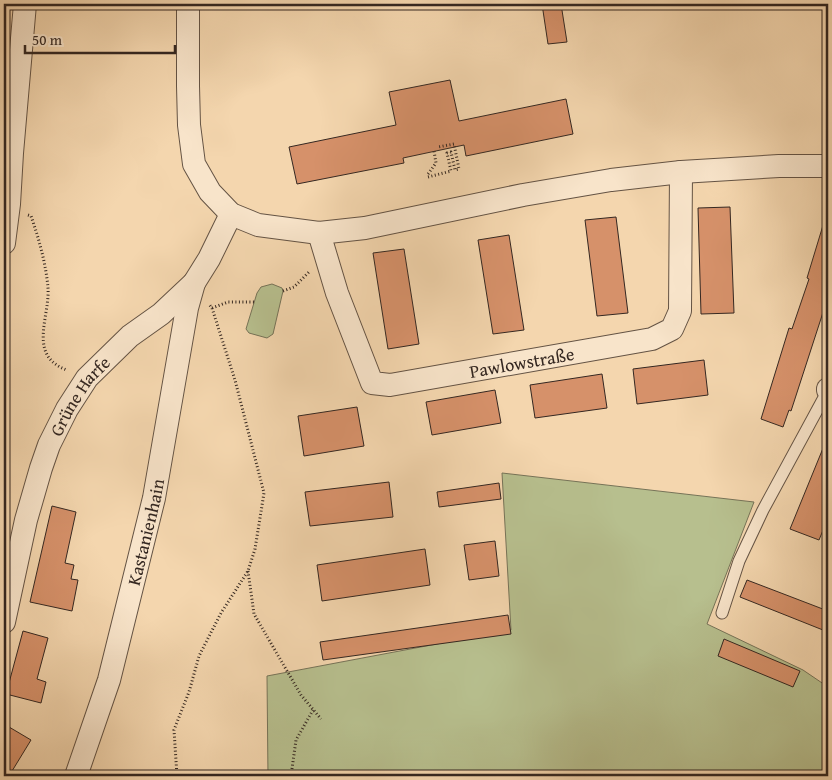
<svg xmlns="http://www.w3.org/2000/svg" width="832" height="780" font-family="'Gentium Book Plus',serif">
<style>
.green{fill:#b7bf8e;stroke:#767358}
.building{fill:#d6916a;stroke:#342721}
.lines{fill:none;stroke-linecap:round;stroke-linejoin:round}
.service-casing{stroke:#645344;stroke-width:13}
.minor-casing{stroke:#645344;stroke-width:24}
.path{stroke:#342721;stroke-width:3;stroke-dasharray:1 2.5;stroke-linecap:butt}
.service{stroke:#f8e4ca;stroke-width:11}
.minor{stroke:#f8e4ca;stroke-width:22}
.labels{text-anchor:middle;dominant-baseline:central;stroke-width:5;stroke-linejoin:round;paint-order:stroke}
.street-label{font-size:18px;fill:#342721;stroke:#f8e4ca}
</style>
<rect width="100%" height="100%" fill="#f4d6ae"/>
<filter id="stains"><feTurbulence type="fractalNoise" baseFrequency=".004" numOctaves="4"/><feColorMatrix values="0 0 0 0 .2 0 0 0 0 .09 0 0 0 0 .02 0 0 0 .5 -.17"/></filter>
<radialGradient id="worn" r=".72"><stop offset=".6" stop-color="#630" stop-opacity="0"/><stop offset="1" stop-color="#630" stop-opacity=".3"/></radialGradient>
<path class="green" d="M 272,284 L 282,288 L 283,291 L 273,334 L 267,338 L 249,333 L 246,329 L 257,293 L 261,287 Z
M 502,473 L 754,502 L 707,624 L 803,670 L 828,687 L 828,776 L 268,776 L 267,676 L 511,630 Z"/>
<path class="building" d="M 542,4 L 561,4 L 567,42 L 548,44 Z
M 450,80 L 459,121 L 566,99 L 573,134 L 466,156 L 464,145 L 403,158 L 404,163 L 297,184 L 289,147 L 396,125 L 389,92 Z
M 730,207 L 734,313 L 701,314 L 698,208 Z
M 616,217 L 628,313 L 597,316 L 585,220 Z
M 824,222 L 828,223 L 828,297 L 791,411 L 789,410 L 783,427 L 761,419 L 789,328 L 792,329 L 809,279 L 807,278 Z
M 509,235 L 524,330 L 493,334 L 478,240 Z
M 404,249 L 419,344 L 388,349 L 373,253 Z
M 704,360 L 708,395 L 637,404 L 633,369 Z
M 602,374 L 607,408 L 535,418 L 530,385 Z
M 495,390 L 501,423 L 432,435 L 426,402 Z
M 357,407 L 364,446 L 304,456 L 298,416 Z
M 828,436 L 828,518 L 819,540 L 790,529 Z
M 389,482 L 393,517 L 310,526 L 305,492 Z
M 499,483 L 501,499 L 439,507 L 437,492 Z
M 52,506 L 76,512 L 65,563 L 74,565 L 71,579 L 78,580 L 72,611 L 30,602 Z
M 495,541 L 499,576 L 469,580 L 464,545 Z
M 425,549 L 430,585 L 322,601 L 317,565 Z
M 747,580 L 828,611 L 828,632 L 740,597 Z
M 508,615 L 511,634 L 323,660 L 320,642 Z
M 23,631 L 48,638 L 37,679 L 46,682 L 41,703 L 6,694 Z
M 724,639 L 800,671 L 793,687 L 718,656 Z
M 4,724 L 31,740 L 9,776 L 4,776 Z"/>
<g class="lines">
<defs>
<path id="service" d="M 722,613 L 739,561 L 763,510 L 828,390"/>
<g id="minor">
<path d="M 188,4 L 188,86 L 189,125 L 194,164 L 210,192 L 231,214 L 258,225 L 319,233 L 365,228 L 523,195 L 611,180 L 681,172 L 779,166 L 828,166"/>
<path id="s1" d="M 319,233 L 337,293 L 372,383 L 390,385 L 652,339 L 672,329 L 680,311 L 681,172"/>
<path d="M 4,243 L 9,204 L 12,153 L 25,4"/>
<path d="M 828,389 L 828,390"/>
<path id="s2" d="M 4,622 L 26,520 L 41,468 L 49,445 L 67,409 L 87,378 L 130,336 L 161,314 L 194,283 L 209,259 L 231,214"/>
<path id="s3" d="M 76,776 L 109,680 L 154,498 L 187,308 L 194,283"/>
</g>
</defs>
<use href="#service" class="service-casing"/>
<use href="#minor" class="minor-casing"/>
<path class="path" d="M 428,174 L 436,163 L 434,151
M 428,177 L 451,171 L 447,153 L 451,152 L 455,170 L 459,169 L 454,144 L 438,147
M 28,215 L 31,216 C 39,239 46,264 48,288 C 50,317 27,356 67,370
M 283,291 L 294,287 L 310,271
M 212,308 L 228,302 L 254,302
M 248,571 L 254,614 L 301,695 L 321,719
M 177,776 L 174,730 L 189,692 L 199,656 L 221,613 L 248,571 L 255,549 L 264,493 L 235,380 L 212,308 L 209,304
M 291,776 L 296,740 L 313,710"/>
<use href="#service" class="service"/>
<use href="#minor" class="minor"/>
</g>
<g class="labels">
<g class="street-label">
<text stroke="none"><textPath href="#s1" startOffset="311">Pawlowstraße</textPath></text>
<text stroke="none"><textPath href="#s2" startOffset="241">Grüne Harfe</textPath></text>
<text stroke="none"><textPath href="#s3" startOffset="254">Kastanienhain</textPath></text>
</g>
</g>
<rect width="832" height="780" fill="none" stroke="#f4d6ae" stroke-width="20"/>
<rect x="5" y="5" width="822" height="770" fill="none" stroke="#342721" stroke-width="2.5"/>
<rect x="10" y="10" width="812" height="760" fill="none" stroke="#342721"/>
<path d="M25 45v8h150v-8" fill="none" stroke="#342721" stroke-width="2.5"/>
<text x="32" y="45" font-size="15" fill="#342721" stroke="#f8e4ca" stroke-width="4" paint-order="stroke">50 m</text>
<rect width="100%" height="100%" filter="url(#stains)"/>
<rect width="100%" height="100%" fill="url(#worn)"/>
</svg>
